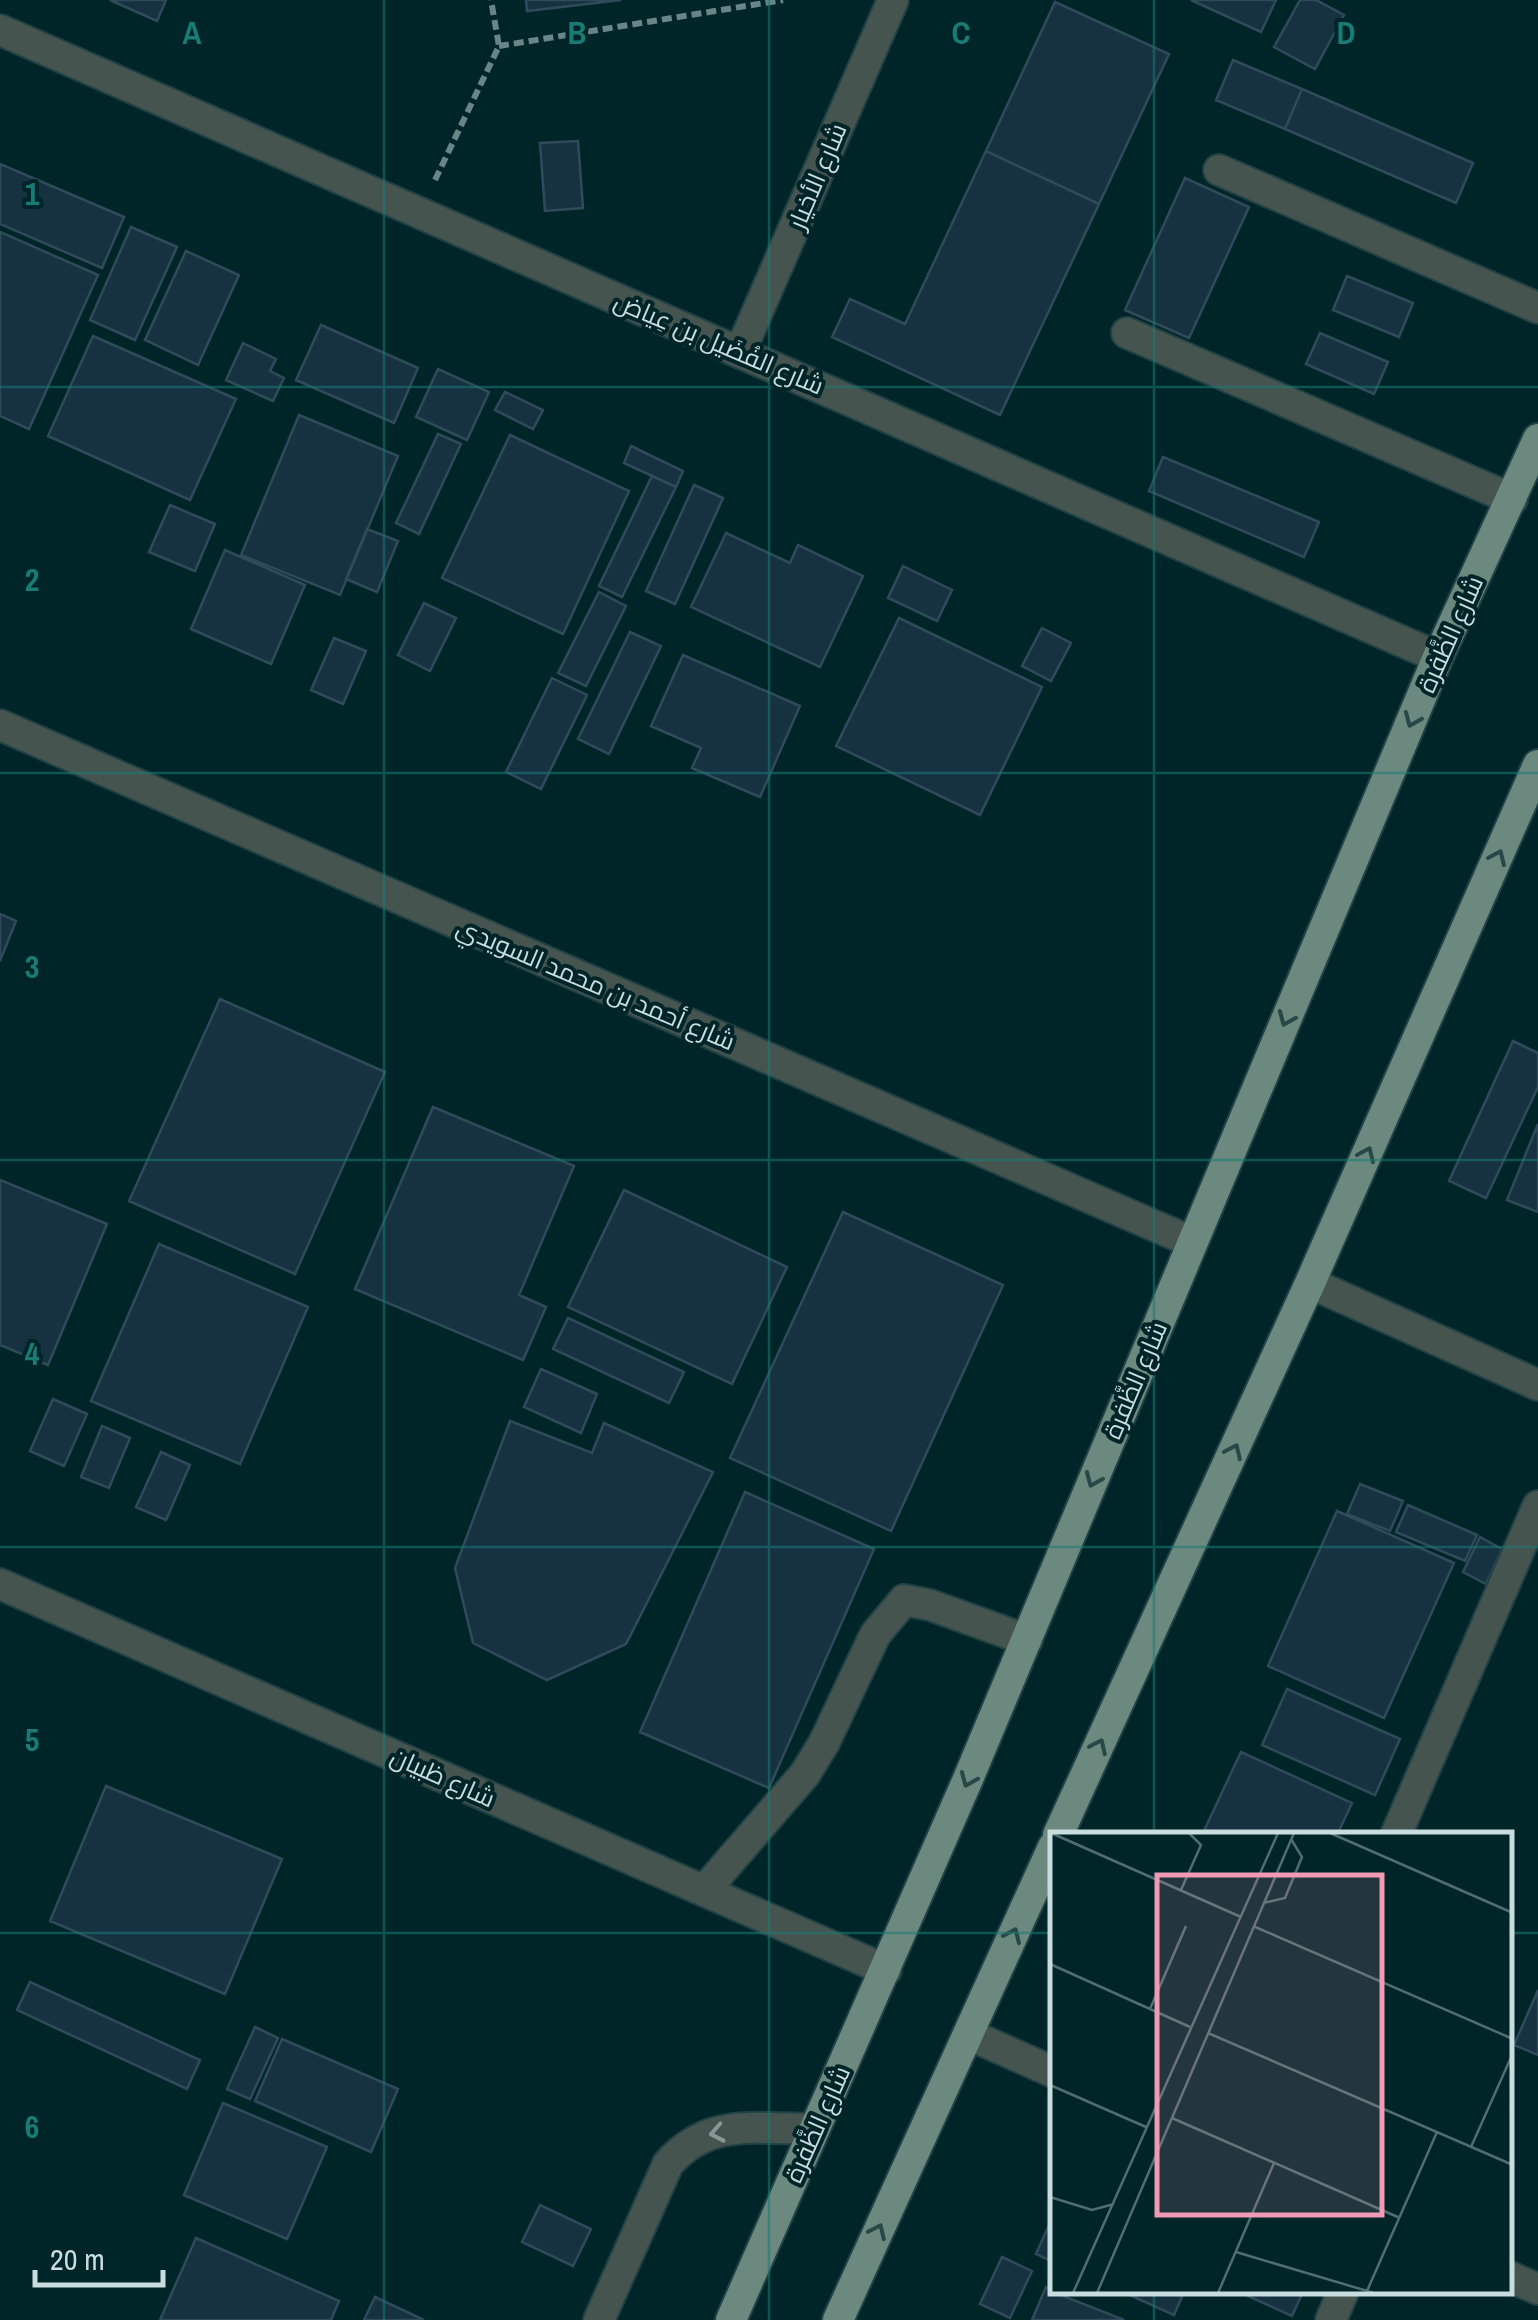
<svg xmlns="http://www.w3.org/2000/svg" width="1538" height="2320" font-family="'Archivo Narrow',Cairo,sans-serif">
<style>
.building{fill:#163140;stroke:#2f4b5a;stroke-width:2.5}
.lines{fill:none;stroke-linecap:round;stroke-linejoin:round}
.minor-casing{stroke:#204245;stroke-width:34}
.major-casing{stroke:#204245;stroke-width:34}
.path{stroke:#698587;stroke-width:6;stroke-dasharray:10 5;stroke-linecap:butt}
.minor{stroke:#46544f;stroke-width:30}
.major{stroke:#6c897f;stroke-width:30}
.oneway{stroke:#264846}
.oneway2{stroke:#889896}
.grid{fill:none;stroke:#187b74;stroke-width:2.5;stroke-opacity:0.55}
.labels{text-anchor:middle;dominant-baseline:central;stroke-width:8;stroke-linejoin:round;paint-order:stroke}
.street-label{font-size:25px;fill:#c9dcde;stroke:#002528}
.inset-road{fill:none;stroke:#506e71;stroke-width:2.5}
.view{fill:#f09ab6;fill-opacity:0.15;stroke:#f09ab6;stroke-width:5}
.inset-edge{fill:none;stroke:#c9dcde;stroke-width:5}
.grid-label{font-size:32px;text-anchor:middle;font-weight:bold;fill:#187b74;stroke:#002528;stroke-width:8;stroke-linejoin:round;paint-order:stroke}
</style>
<rect width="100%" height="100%" fill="#002528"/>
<path class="building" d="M 110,0 L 166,0 L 157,21 Z
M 526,0 L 621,0 L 527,11 Z
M 1191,0 L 1276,0 L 1261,32 Z
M 1300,0 L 1316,0 L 1344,15 L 1315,69 L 1274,47 Z
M 1055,2 L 1169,54 L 1099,204 L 986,151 Z
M 1233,60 L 1302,89 L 1285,129 L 1216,100 Z
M 1302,89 L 1473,163 L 1456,203 L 1285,129 Z
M 578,141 L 583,208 L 545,211 L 540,143 Z
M 986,151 L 1099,204 L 1000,415 L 832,337 L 850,299 L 905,324 Z
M 0,164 L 124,217 L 102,268 L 0,224 Z
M 1185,178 L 1249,207 L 1189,338 L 1125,310 Z
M 131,227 L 177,247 L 135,340 L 90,320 Z
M 0,232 L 98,275 L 29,429 L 0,416 Z
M 186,251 L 239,275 L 198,365 L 145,340 Z
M 1347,276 L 1413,303 L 1399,337 L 1333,310 Z
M 321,325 L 418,368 L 394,423 L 296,380 Z
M 1320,333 L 1388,362 L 1374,394 L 1306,364 Z
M 93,336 L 236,399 L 190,500 L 48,436 Z
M 243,343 L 276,359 L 270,371 L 284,378 L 273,401 L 226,380 Z
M 438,369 L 489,392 L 467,440 L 416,417 Z
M 505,392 L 543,410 L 533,429 L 495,410 Z
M 299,415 L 398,456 L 340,595 L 241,555 Z
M 438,434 L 461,444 L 419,534 L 396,523 Z
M 510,435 L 629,491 L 563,634 L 442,578 Z
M 631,446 L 683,471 L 676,487 L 624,463 Z
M 1163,457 L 1319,522 L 1304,557 L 1149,491 Z
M 652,476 L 676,487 L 622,597 L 599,586 Z
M 694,485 L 723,498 L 675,604 L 646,591 Z
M 170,505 L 215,524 L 195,571 L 149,552 Z
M 367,529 L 398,541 L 377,592 L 346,579 Z
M 726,533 L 790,563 L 798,545 L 863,576 L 820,667 L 691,607 Z
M 225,550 L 305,585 L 271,664 L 191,629 Z
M 903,566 L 952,590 L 937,621 L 888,598 Z
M 599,592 L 626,606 L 586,686 L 558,673 Z
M 424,603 L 456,618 L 430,671 L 398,655 Z
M 899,618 L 1042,687 L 980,815 L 836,746 Z
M 1042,628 L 1071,643 L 1051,681 L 1022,666 Z
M 630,632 L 661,646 L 609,754 L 578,739 Z
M 334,638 L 366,651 L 343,704 L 311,690 Z
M 683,655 L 800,706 L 760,797 L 692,768 L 701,748 L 651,726 Z
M 552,678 L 587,695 L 541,789 L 506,772 Z
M 0,914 L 16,921 L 0,961 Z
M 220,999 L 385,1072 L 295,1274 L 129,1201 Z
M 1513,1041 L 1538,1053 L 1538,1087 L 1486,1198 L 1449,1181 Z
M 433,1107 L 574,1166 L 519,1295 L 546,1307 L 523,1360 L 355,1289 Z
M 1538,1124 L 1538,1212 L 1507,1200 Z
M 0,1180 L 107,1224 L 48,1365 L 0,1345 Z
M 624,1190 L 787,1267 L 732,1384 L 568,1307 Z
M 843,1212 L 1003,1285 L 891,1531 L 730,1458 Z
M 159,1244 L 308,1307 L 240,1464 L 91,1401 Z
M 568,1318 L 684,1372 L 669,1403 L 553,1349 Z
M 541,1369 L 597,1394 L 581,1433 L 524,1407 Z
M 53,1399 L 87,1414 L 64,1466 L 30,1451 Z
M 510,1421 L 592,1453 L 604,1423 L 713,1472 L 626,1644 L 547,1680 L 473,1643 L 455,1568 Z
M 102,1426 L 130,1438 L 109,1488 L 81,1477 Z
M 161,1452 L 190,1465 L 166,1520 L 136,1507 Z
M 1360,1484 L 1403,1501 L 1390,1531 L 1347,1514 Z
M 745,1492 L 874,1549 L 769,1788 L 640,1732 Z
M 1408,1505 L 1477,1535 L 1465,1561 L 1396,1532 Z
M 1337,1511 L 1454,1563 L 1384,1718 L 1268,1666 Z
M 1480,1537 L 1502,1549 L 1486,1584 L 1463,1572 Z
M 1287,1689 L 1400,1739 L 1375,1795 L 1262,1745 Z
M 1241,1752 L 1352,1803 L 1337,1835 L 1202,1835 Z
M 106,1786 L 282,1859 L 225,1994 L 50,1921 Z
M 30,1982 L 200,2060 L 187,2089 L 17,2010 Z
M 1538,1990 L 1538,2055 L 1514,2045 Z
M 255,2027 L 278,2038 L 250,2099 L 227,2089 Z
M 282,2039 L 398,2089 L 371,2152 L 255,2101 Z
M 223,2103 L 327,2147 L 287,2239 L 184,2195 Z
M 540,2205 L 591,2229 L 573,2266 L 522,2242 Z
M 1053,2216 L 1053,2262 L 1036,2254 Z
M 196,2238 L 339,2301 L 331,2320 L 160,2320 Z
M 1002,2257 L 1032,2271 L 1010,2318 L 980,2304 Z
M 1046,2287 L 1053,2292 L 1124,2320 L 1032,2320 Z
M 1123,2292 L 1184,2292 L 1174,2315 Z
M 1249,2292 L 1303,2292 L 1292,2316 L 1248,2296 Z
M 375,2297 L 424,2320 L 364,2320 Z"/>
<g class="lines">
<defs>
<path id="minor" d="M 0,30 L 1438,657
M 1219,170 L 1538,308
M 1127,333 L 1512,499
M 740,352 L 893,0
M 0,725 L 1192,1242
M 1310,1283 L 1538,1385
M 0,1584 L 886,1970
M 1396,1835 L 1538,1506
M 704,1891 L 805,1774 L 824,1743 L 875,1635 L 904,1600 L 930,1605 L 1027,1640
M 968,2034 L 1053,2072
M 1510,2277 L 1538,2289
M 599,2320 L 668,2164 C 709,2117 757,2129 814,2129
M 1331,2320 L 1343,2292"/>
<path id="major" d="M 1058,1835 L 1310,1283 L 1538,765
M 731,2320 L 968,1779 L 1438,657 L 1538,439
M 838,2320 L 1053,1847"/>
</defs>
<use href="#minor" class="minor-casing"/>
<use href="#major" class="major-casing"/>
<path class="path" d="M 499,46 L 783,0
M 435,180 L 499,46 L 491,0"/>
<use href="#minor" class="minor"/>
<use href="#major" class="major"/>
</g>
<defs><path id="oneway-chevron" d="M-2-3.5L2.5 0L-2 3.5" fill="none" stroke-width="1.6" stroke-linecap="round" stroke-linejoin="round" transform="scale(2.5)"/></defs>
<g class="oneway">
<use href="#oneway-chevron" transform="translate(1412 720) rotate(113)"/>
<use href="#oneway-chevron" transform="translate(1498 857) rotate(-66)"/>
<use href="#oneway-chevron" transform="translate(1286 1019) rotate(113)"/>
<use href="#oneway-chevron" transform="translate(1367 1154) rotate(-66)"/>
<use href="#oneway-chevron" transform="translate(1234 1451) rotate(-65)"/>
<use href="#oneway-chevron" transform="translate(1093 1480) rotate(113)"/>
<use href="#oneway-chevron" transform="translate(1099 1746) rotate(-65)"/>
<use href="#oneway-chevron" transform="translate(968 1780) rotate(113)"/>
<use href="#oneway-chevron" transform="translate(1013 1935) rotate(-66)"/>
<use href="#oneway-chevron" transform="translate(878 2231) rotate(-65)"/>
</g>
<use class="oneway2" href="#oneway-chevron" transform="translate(717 2133) rotate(169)"/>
<path class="grid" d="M 384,0 L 384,2320M 769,0 L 769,2320M 1154,0 L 1154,1835M 0,387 L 1538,387M 0,773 L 1538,773M 0,1160 L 1538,1160M 0,1547 L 1538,1547M 0,1933 L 1053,1933M 1510,1933 L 1538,1933M 1154,2292 L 1154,2320"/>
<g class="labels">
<g class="street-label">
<text transform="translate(817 176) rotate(-67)">شارع الأخيار</text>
<text transform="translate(719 343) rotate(23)">شارع الفُضَيل بن عِياض</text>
<text transform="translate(1450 634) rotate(-66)">شارع الظَّفرة</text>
<text transform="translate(596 984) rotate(23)">شارع أحمد بن محمد السويدي</text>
<text transform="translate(1135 1380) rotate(-67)">شارع الظَّفرة</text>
<text transform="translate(443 1777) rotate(24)">شارع ظبيان</text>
<text transform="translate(817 2124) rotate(-66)">شارع الظَّفرة</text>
</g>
</g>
<g transform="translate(1050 1832)">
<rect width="462" height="462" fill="#002528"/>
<path class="inset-road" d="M 1,1 L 191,85M 280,1 L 463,81M 131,58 L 151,13 L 139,1M 213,71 L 235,66 L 252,25 L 241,7M 203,94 L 463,207M 0,132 L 140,195M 100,177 L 136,94M 158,201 L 463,333M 0,253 L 96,295M 122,286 L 350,386M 421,315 L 463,221M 0,365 L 42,378 L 64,372M 186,420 L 324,461M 317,459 L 387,300M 23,461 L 228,1M 47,461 L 244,1M 168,461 L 224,331"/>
<path class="view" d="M 107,43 L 332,43 L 332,383 L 107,383 Z"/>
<rect width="462" height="462" class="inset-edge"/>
</g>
<g class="grid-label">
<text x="192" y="44">A</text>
<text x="577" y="44">B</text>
<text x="961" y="44">C</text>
<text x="1346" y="44">D</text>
<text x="32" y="205">1</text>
<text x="32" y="591">2</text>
<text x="32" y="978">3</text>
<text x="32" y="1365">4</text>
<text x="32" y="1751">5</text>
<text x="32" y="2138">6</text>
</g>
<path d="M35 2270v15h128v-15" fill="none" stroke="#c9dcde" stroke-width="5"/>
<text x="50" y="2270" font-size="30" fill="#c9dcde" stroke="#002528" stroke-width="8" paint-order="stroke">20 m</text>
</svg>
